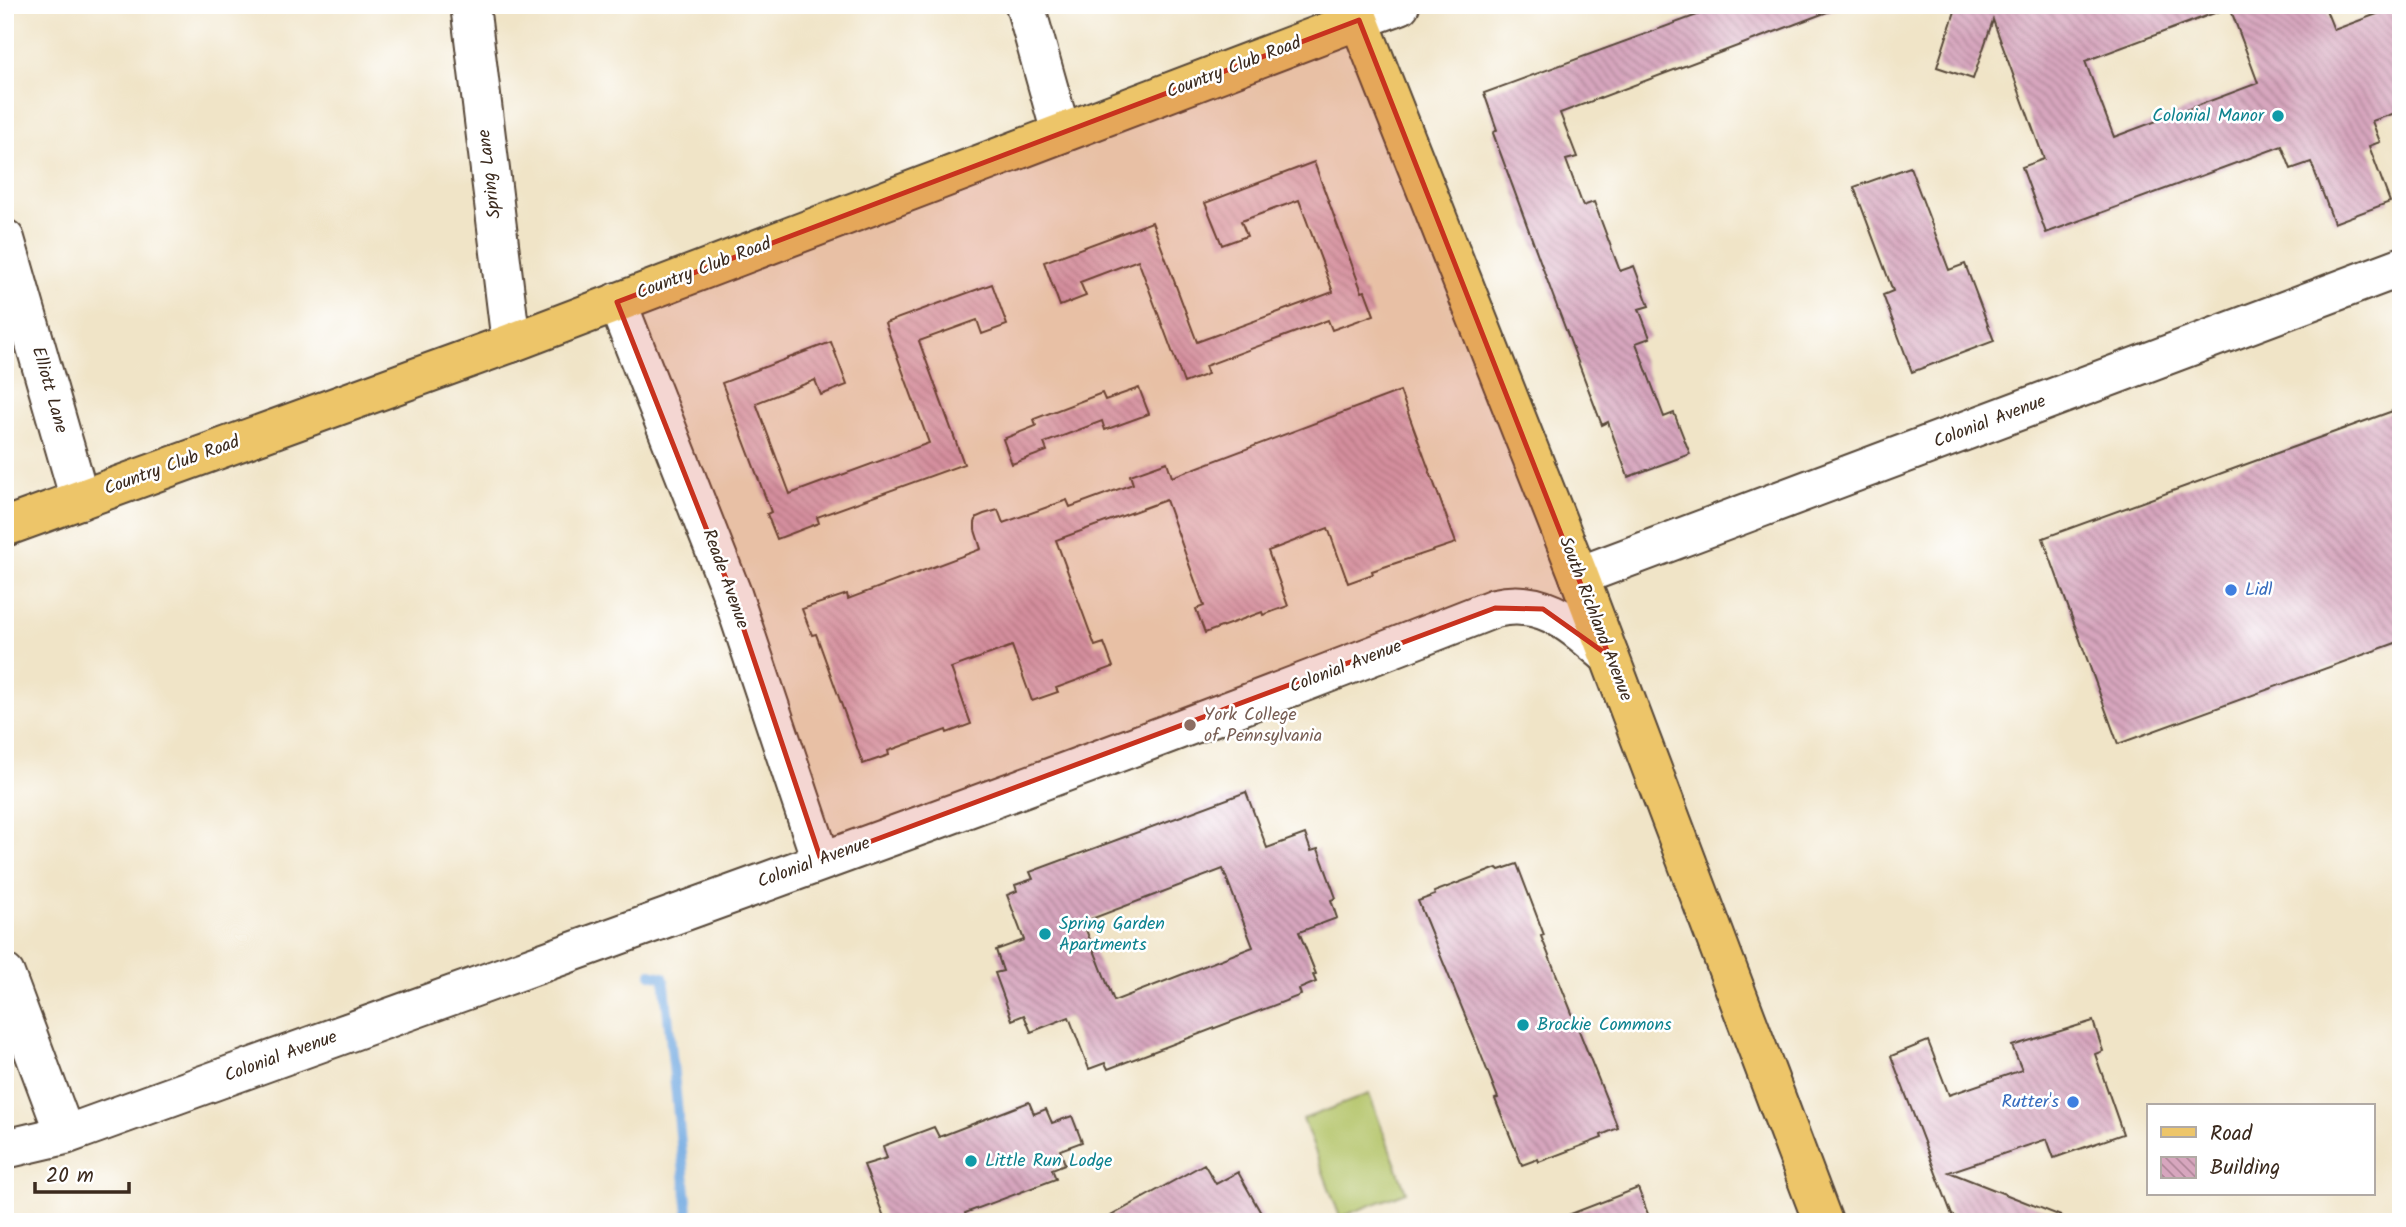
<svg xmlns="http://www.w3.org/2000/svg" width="2406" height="1227" font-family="Kalam,sans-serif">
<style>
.grass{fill:#b2c366;stroke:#767642;stroke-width:2}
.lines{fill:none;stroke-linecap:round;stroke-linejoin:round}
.stream{stroke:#73aae1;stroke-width:10}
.building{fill:url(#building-back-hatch);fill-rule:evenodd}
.minor-casing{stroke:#564637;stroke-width:42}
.major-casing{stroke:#564637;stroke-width:42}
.minor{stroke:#fff;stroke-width:38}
.major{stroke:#edc569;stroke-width:38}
.marked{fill:#c8321e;fill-opacity:0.2;stroke:#c8321e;stroke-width:5;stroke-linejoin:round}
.culture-dot{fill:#0f9aa8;stroke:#fff;stroke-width:2.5}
.shop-dot{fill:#3f7fe0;stroke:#fff;stroke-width:2.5}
.education-dot{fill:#8d6e63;stroke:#fff;stroke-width:2.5}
.labels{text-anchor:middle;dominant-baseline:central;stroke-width:5;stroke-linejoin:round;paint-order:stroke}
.street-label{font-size:18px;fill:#3b2a1e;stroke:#fff}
.culture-label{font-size:18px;fill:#0d838f;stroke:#fff;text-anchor:start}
.shop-label{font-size:18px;fill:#366cbe;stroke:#fff;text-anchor:start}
.education-label{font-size:18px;fill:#785e54;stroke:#fff;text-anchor:start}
</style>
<defs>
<pattern id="building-back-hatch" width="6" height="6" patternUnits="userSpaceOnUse" patternTransform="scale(1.75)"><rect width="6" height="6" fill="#d7a6be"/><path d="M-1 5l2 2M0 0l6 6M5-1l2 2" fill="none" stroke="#b0879a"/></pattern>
</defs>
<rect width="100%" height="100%" fill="#fff"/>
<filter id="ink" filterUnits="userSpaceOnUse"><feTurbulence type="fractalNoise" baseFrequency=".0143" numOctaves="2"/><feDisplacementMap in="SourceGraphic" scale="14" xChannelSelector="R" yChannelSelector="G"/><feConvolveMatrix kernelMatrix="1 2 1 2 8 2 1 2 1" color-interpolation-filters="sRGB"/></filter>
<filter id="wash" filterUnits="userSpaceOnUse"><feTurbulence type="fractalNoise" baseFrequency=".00686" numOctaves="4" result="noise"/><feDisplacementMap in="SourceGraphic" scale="28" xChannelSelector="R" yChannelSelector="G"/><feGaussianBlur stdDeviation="1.57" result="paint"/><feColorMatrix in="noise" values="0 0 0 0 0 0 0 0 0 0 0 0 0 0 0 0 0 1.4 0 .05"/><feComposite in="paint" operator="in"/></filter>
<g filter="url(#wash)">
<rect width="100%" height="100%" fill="#f0e4c7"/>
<path class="grass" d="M 1369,1094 L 1406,1192 L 1340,1217 L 1303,1119 Z"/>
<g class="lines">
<path class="stream" d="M 651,974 L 663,977 L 665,986 L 689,1222"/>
</g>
<g id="blocks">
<path class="building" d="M 1696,5 L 1838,5 L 1838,8 L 1560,113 L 1577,157 L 1566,160 L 1583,206 L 1594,202 L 1620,271 L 1634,266 L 1649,306 L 1639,309 L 1650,338 L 1636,343 L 1664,417 L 1674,413 L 1690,454 L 1628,477 L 1608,422 L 1602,425 L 1553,296 L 1493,133 L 1497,130 L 1484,93 L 1700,14 Z
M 1957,5 L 2228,5 L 2228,8 L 2085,61 L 2114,137 L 2258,83 L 2229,5 L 2324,5 L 2334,30 L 2401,5 L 2401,111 L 2372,121 L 2380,142 L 2369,146 L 2390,202 L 2334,223 L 2311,162 L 2291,169 L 2282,146 L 2046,233 L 2022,167 L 2044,159 L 1993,20 L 1973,79 L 1937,67 Z
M 1314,162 L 1362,292 L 1365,291 L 1374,315 L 1332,330 L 1328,320 L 1205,366 L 1208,374 L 1184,383 L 1138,260 L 1080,282 L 1086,296 L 1060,306 L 1044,262 L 1152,222 L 1197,342 L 1333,292 L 1299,200 L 1241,221 L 1247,236 L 1222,245 L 1205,203 Z
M 1910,167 L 1949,270 L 1965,264 L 1994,341 L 1912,372 L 1883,295 L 1893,291 L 1854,187 Z
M 992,284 L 1007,325 L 982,334 L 977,320 L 919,341 L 964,464 L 817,517 L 819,523 L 777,539 L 767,514 L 771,512 L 722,383 L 831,342 L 847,385 L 821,395 L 815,380 L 756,403 L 790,494 L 929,443 L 885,323 Z
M 1139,388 L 1149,414 L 1105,430 L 1102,421 L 1044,443 L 1047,451 L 1012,464 L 1003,439 L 1036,426 L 1034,419 L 1102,393 L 1105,400 Z
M 1400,391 L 1456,543 L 1372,571 L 1373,574 L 1348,583 L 1328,528 L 1268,551 L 1288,606 L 1263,615 L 1262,612 L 1205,633 L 1196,609 L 1204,606 L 1166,500 L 1056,540 L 1095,646 L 1104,643 L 1113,667 L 1056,688 L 1058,692 L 1032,701 L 1012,646 L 951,668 L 971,724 L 947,733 L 946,730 L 888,751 L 889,755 L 863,764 L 816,634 L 812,635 L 802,609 L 847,594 L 848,599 L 981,549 L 975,530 L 975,523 L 977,517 L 984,514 L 998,510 L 1003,523 L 1067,500 L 1070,507 L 1133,484 L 1130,475 L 1167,462 L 1172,477 Z
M 2401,408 L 2401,641 L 2118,744 L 2043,538 Z
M 1246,792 L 1267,848 L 1305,834 L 1311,851 L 1318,849 L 1336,898 L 1331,900 L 1337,918 L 1299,932 L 1316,974 L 1313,975 L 1316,982 L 1299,989 L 1301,995 L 1108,1069 L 1105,1063 L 1089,1069 L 1069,1017 L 1031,1032 L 1024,1015 L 1012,1020 L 995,973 L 1003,971 L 996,950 L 1024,940 L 1007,895 L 1017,891 L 1015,885 L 1033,879 L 1030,872 ZM 1223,869 L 1253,947 L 1114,1001 L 1083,922 Z
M 1517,864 L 1544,935 L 1541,936 L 1618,1128 L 1601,1135 L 1602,1138 L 1539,1162 L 1538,1159 L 1522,1165 L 1495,1099 L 1498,1098 L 1476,1042 L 1418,901 L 1435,895 L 1434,892 L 1497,868 L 1499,870 Z
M 2093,1021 L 2103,1051 L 2095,1054 L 2123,1134 L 2054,1158 L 2047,1139 L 1949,1172 L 2071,1220 L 2071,1222 L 1966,1222 L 1952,1215 L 1891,1056 L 1928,1041 L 1949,1095 L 2022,1070 L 2012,1046 Z
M 1029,1102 L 1034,1114 L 1046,1109 L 1052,1123 L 1072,1116 L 1082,1142 L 1060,1150 L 1065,1164 L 1052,1169 L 1056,1179 L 965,1213 L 968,1222 L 886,1222 L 864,1165 L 887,1158 L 883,1146 L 934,1127 L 939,1137 Z
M 1204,1164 L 1216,1184 L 1238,1172 L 1266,1222 L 1100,1222 Z
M 1638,1188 L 1651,1222 L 1556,1222 L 1555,1220 Z"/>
</g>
</g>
<g filter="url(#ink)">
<use href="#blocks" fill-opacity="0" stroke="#564637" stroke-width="2"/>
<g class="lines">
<defs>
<path id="minor" d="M 470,5 L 511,343
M 1025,5 L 1061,133
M 1359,20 L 1400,5
M 5,239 L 80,500
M 617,302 L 732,594 L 821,860
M 1579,576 L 2401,267
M 5,974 L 65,1135
M 5,1149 L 65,1135 C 543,961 1023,794 1495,608 C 1545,596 1574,627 1609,656"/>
<path id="major" d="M 5,527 L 511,343 L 1359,20 L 1579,576 L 1823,1222"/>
</defs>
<use href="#minor" class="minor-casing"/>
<use href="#major" class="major-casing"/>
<use href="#minor" class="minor"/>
<use href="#major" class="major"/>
</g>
</g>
<path class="marked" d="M 1359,20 L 1609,656 L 1543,609 L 1495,608 L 821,860 L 732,594 L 617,302 Z"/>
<g class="culture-dot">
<circle cx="2278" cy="116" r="7"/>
<circle cx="1045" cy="934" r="7"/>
<circle cx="1523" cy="1025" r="7"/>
<circle cx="971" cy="1161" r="7"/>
</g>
<g class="shop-dot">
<circle cx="2231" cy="590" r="7"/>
<circle cx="2073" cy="1102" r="7"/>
</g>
<circle class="education-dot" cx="1190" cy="725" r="7"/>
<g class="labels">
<g class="street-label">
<text transform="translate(1234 68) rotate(-21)">Country Club Road</text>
<text transform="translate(490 174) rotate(-97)">Spring Lane</text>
<text transform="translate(704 269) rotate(-21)">Country Club Road</text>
<text transform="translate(49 390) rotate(74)">Elliott Lane</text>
<text transform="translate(1990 422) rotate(-21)">Colonial Avenue</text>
<text transform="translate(172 466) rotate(-20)">Country Club Road</text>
<text transform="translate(725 579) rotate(70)">Reade Avenue</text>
<text transform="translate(1595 619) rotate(69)">South Richland Avenue</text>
<text transform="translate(1346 667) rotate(-21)">Colonial Avenue</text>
<text transform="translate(814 863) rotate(-20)">Colonial Avenue</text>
<text transform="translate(281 1057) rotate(-20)">Colonial Avenue</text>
</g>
<g class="culture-label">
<text x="2264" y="116" text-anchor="end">Colonial Manor</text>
<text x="1059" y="924">Spring Garden<tspan x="1059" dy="21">Apartments</tspan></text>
<text x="1537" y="1025">Brockie Commons</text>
<text x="985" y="1161">Little Run Lodge</text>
</g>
<g class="shop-label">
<text x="2245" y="590">Lidl</text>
<text x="2059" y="1102" text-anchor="end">Rutter's</text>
</g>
<g class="education-label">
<text x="1204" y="715">York College<tspan x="1204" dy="21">of Pennsylvania</tspan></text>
</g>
</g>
<rect width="2406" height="1227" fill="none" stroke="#fff" stroke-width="28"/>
<rect x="2147" y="1104" width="228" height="91" fill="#ffffff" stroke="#b1aaa5" stroke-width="2"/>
<rect x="2161" y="1127" width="35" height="10" fill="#edc569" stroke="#b1aaa5" stroke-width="2"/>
<text x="2210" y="1140" font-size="21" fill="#3b2a1e">Road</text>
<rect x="2161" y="1157" width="35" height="21" fill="url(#building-back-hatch)" stroke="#b1aaa5" stroke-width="2"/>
<text x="2210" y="1174" font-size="21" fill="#3b2a1e">Building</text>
<path d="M35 1182v10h94v-10" fill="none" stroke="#3b2a1e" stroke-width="3.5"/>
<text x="46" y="1182" font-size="21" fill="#3b2a1e" stroke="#ffffff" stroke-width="5" paint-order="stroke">20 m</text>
</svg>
